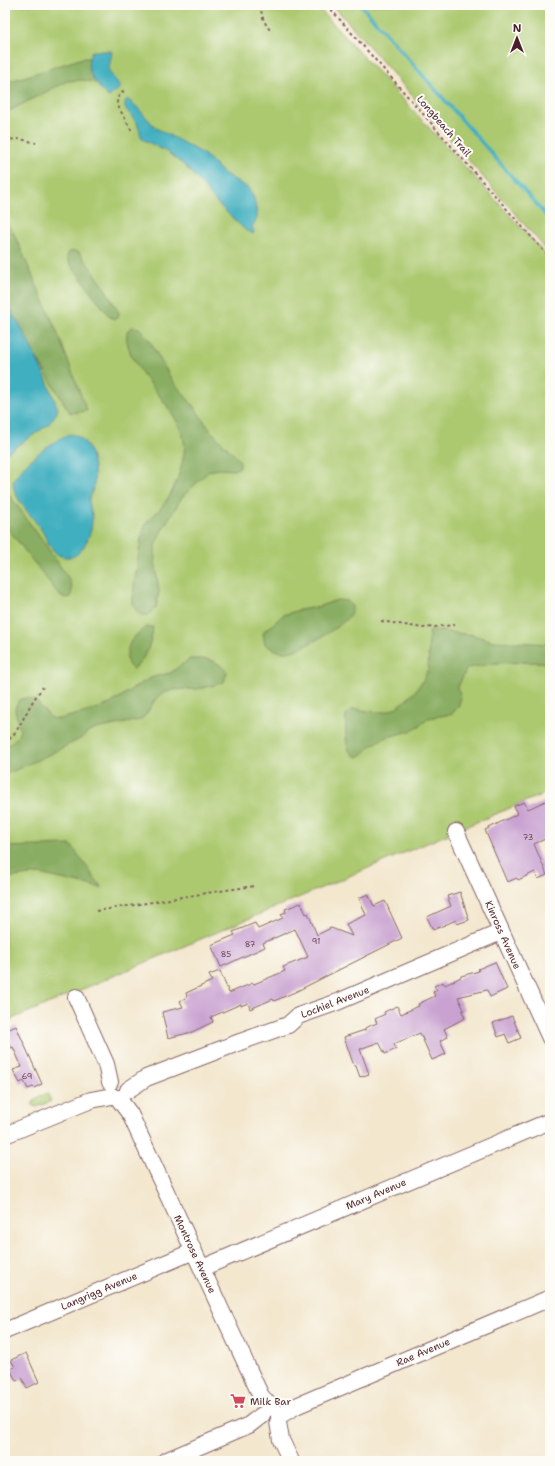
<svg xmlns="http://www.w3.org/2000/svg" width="555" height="1466" font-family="'Shantell Sans',sans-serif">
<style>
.green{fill:#acc96f;stroke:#7b744d}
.forest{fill:#89ad62;stroke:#6a6646}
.water{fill:#41afbf;stroke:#466775}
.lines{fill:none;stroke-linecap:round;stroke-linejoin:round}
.stream{stroke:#41afbf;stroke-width:3.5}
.building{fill:#c9a2d1}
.minor-casing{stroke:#856564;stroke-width:18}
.path{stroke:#856564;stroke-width:2;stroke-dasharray:3 3;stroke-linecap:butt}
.minor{stroke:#fff;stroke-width:16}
.labels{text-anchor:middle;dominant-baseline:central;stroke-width:4;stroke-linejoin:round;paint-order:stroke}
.number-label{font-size:8px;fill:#6a4054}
.street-label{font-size:10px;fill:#4a1f2b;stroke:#fdfcf7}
.poi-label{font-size:10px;fill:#4a1f2b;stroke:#fdfcf7;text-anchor:start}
</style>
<rect width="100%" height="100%" fill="#fdfcf7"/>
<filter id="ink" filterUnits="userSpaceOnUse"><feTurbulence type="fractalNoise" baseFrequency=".025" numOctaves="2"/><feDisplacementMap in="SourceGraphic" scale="8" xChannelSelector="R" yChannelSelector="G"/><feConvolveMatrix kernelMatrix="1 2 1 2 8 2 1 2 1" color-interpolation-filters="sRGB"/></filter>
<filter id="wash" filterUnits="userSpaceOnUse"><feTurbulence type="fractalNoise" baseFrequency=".012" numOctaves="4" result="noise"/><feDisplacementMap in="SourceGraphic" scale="16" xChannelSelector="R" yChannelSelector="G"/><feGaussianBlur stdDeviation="0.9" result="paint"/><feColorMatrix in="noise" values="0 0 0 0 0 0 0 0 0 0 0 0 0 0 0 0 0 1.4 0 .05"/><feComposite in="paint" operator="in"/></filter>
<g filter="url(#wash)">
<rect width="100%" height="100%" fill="#f3e7ce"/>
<path class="green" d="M 5,5 L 316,5 L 550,259 L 550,791 L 5,1022 Z
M 333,5 L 550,5 L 550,254 Z
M 47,1093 L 51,1101 L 37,1107 L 33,1106 C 32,1098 41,1096 47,1093 Z"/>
<path class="forest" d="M 83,58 L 95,58 L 97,83 L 83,80 L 67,81 L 5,113 L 5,83 Z
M 5,220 L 14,234 L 56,329 L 87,411 L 70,413 L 5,306 Z
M 75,251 L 80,253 L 103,285 L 119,313 L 118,318 L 114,319 L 109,316 L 69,262 L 67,256 L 69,252 Z
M 133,327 L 139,328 L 148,338 L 172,380 L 194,407 L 210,430 L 240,461 L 240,467 L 234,470 L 219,469 L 209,471 L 182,497 L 162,530 L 155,545 L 155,559 L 159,592 L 156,608 L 147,615 L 141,615 C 137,612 134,608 133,603 C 132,594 141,532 145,525 C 149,519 155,514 160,509 C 174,492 180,475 184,454 C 192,412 121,371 127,331 Z
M 5,489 L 47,547 L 69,579 L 72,589 L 71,597 L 66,598 L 60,596 L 5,525 Z
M 337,600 L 348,601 L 352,607 C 352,609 352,611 351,613 C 346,625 301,650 288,652 C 279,653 273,649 265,644 L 263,634 L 265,630 L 271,626 L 283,615 L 299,610 L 317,607 Z
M 146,627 L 153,627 C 152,643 145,659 134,669 C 124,666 126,652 130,643 C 133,637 141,631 146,627 Z
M 433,630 L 473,635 L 493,641 L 550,644 L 550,664 L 541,662 L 498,663 L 467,668 L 458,687 L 461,698 L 458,707 L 452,714 L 429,718 L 414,730 L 384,738 L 371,746 L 363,754 L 358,757 C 356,756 354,756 352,754 C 344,748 346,725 346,715 L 351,710 L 356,709 C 365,711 375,712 384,712 C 401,710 426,683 428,667 C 429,656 428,644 429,632 Z
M 190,659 C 207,659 215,658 227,672 L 224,682 C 215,685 206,688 196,689 C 184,690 173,688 162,694 C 151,700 150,714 140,720 L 96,729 L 87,733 L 82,738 L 44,757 L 5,775 L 5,747 L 17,738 L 20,730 L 15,710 L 16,705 L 21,699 L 27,698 L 35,700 L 51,718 L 59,719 L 87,712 L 110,704 L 138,685 L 153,677 L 170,673 Z
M 71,845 L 102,888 L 39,874 L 5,878 L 5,847 Z"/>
<path class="water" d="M 93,51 L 110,51 L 112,52 L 109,68 L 110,73 L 121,87 L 109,97 C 104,94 101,90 98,85 C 88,73 86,66 91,52 Z
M 127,99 L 137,107 L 156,128 L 202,153 L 212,161 L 222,172 L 248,188 L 254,198 L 257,214 L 257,218 L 252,227 L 254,232 L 253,234 L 245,230 L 217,203 L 200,182 L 185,166 L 167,152 L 142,139 L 137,123 L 125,108 L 125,101 Z
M 5,297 L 10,305 L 13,316 L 20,325 L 46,378 L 58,409 L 56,414 L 48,425 L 5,454 Z
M 71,434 C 92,438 96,468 94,485 C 93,490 90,495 89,500 C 89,505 91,510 92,515 C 93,527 89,539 82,549 C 78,554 73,558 67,557 C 63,557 59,556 56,553 C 47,545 45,533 38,525 C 30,514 14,498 13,484 C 13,470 58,436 71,434 Z"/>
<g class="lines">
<path class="stream" d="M 361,5 L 550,220"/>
</g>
<g id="blocks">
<path class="building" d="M 550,799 L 550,837 L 534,844 L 547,875 L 538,879 L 535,872 L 518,880 L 517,878 L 507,882 L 485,830 L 517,814 L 514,806 L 524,802 L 528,809 Z
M 460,892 L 469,920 L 457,924 L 456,920 L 433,930 L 427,917 L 451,906 L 447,896 Z
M 368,894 L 374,906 L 385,901 L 402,938 L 295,992 L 274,1001 L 273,999 L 250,1009 L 248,1003 L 241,1006 L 241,1004 L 211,1017 L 213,1022 L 192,1032 L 168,1038 L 162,1012 L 183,1007 L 180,1001 L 187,997 L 186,993 L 212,981 L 209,975 L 220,971 L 229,993 L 253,983 L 254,984 L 285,971 L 283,967 L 308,957 L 295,929 L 263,943 L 265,947 L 221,967 L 211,945 L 235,935 L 233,932 L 255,923 L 258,929 L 283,918 L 281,914 L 286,912 L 285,909 L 301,903 L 306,914 L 308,913 L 317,935 L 331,928 L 352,936 L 346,924 L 366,915 L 359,898 Z
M 495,962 L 507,989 L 490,997 L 487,990 L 458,997 L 464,1010 L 462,1011 L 465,1018 L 444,1029 L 448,1037 L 440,1041 L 446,1054 L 432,1060 L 420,1033 L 394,1044 L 396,1049 L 385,1054 L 379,1042 L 360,1049 L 369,1074 L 360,1077 L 356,1066 L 354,1066 L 344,1037 L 365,1030 L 365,1028 L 377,1023 L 375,1019 L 385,1014 L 384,1012 L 397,1006 L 401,1014 L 419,1006 L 418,1004 L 435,996 L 433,992 L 437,990 L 434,986 L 443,982 L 445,985 L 461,977 L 461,976 L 479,971 L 478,969 Z
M 512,1016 L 521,1038 L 509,1043 L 505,1034 L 498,1037 L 493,1023 Z
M 16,1026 L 42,1084 L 34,1088 L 33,1087 L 28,1089 L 24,1081 L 20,1083 L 13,1070 L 22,1067 L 13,1047 L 11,1048 L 10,1045 L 5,1047 L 5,1031 Z
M 26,1353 L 39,1382 L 27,1388 L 22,1378 L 16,1381 L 10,1369 L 15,1367 L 11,1360 Z"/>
</g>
</g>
<g filter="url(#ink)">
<use href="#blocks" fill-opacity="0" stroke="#856564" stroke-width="1"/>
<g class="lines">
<defs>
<path id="minor" d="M 456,832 L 550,1038
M 76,997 L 106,1064 L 110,1082
M 128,1090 L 146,1078 L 240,1042 L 288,1025 L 298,1016 L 335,1003 L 501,932
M 118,1098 L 130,1114 L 261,1396 L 272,1408
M 5,1135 L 91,1100 L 112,1096
M 202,1268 L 550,1121
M 5,1331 L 194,1251
M 279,1416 L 296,1406 L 550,1298
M 278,1422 L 281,1440 L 291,1461
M 165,1461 L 249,1425 L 262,1415"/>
</defs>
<use href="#minor" class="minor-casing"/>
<path class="path" d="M 260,5 C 262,16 264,24 272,32
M 327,5 L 550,258
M 550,22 L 547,62 L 550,68
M 124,91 C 112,100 118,106 124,117 C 127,122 129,127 132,131
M 5,141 C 16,137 25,140 36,143
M 5,224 L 8,238
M 381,621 L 423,628 L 455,625
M 5,743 C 16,735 20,724 27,712 C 31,703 37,695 43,687
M 96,911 C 149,903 202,893 255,886"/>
<use href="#minor" class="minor"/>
</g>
</g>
<defs>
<symbol id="supermarket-bare" viewBox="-9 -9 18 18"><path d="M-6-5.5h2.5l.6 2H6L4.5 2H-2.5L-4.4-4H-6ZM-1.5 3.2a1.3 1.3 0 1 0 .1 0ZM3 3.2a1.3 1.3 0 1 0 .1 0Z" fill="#d1495b" stroke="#fdfcf7" stroke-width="2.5" paint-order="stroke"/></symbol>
</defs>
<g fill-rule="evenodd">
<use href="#supermarket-bare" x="227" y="1390" width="22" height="22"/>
</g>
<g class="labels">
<g class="number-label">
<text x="528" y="837">73</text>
<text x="316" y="941">91</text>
<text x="250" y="944">87</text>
<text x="226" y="954">85</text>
<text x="27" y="1076">69</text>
</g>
<g class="street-label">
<text transform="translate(444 126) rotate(49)">Longbeach Trail</text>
<text transform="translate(503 935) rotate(66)">Kinross Avenue</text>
<text transform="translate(335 1002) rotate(-21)">Lochiel Avenue</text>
<text transform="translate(376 1194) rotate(-23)">Mary Avenue</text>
<text transform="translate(195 1254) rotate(65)">Montrose Avenue</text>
<text transform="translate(99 1291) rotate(-23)">Langrigg Avenue</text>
<text transform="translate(423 1352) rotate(-23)">Rae Avenue</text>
</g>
<g class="poi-label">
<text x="250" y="1401">Milk Bar</text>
</g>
</g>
<rect width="555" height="1466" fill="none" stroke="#fdfcf7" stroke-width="20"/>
<g transform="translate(517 38)" stroke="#fdfcf7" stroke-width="3" paint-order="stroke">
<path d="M0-3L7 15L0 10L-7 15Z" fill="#4a1f2b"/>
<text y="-6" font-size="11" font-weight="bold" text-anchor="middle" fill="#4a1f2b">N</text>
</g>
</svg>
